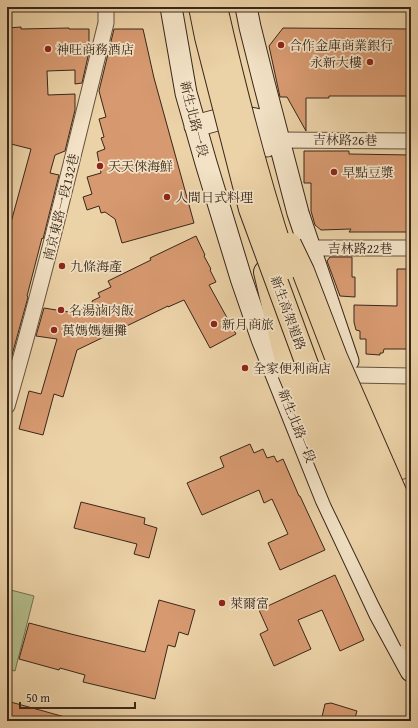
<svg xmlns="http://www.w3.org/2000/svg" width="418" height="728" font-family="'Gentium Book Plus','Noto Serif TC',serif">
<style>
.green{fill:#b3bd8a;stroke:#767252}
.building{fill:#d79970;stroke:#38271a}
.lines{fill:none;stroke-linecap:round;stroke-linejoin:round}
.street-casing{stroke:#65523d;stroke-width:17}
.secondary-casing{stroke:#38271a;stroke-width:23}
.highway-casing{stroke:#38271a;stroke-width:24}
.street{stroke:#f3e2c6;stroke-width:15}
.secondary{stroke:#f3e2c6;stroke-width:21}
.highway{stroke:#ecd2a7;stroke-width:22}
.highway-bridge-casing{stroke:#38271a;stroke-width:24;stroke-linecap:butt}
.highway-bridge{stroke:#ecd2a7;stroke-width:22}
.poi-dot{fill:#8f2418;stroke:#f3e2c6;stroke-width:1.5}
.labels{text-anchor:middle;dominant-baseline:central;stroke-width:3.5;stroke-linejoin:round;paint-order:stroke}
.poi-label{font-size:13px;fill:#38271a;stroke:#f3e2c6;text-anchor:start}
.street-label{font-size:13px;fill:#38271a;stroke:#f3e2c6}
</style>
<rect width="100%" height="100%" fill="#ecd2a7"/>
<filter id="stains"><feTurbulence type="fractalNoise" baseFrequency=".005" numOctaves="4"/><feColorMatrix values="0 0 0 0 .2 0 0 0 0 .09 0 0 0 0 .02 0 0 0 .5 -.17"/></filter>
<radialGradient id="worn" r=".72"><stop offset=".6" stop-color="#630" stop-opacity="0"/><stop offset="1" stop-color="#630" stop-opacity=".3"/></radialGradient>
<path class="green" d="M 7,589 L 34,596 L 15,671 L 7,669 Z"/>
<path class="building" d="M 21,27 L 21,29 L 69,28 L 69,29 L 89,29 L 89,52 L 82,83 L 75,84 L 75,70 L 47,71 L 48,95 L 75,94 L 75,110 L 65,151 L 55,155 L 50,173 L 59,175 L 43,239 L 42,238 L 27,296 L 28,297 L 25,308 L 7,373 L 7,237 L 31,149 L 7,143 L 7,28 Z
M 283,28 L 411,29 L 411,96 L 329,96 L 329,98 L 306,98 L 306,131 L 287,97 L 280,97 L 269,46 Z
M 114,29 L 143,29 L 154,78 L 194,223 L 122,243 L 115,219 L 105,212 L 101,213 L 99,206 L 87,210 L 83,197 L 92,194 L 87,177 L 101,173 L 97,152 L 105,149 L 101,138 L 104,137 L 99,119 L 106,117 L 99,91 Z
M 304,151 L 349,151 L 349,154 L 411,155 L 411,232 L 349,232 L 351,229 L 321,230 L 315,225 L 311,211 L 311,183 L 304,183 Z
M 196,236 L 205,255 L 204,256 L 211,269 L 210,270 L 216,282 L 209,285 L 236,334 L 210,348 L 184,300 L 168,307 L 168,306 L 77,350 L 63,397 L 54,394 L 43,435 L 19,429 L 29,391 L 41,394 L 57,339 L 36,336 L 44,308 L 75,313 L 93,304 L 92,301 L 100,297 L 98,293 L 111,287 L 108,281 L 151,260 L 150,258 Z
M 330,257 L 352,257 L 352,277 L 355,277 L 355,297 L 340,296 L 327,261 Z
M 397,269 L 411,269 L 411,349 L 384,349 L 383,353 L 380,353 L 380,355 L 366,354 L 366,339 L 360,339 L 360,331 L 356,330 L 354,322 L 354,305 L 397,306 Z
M 250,444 L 254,453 L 263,449 L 267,458 L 274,456 L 277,462 L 283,459 L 299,496 L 300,496 L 325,550 L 280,570 L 268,543 L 288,534 L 272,499 L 264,503 L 259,490 L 202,515 L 187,483 L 224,467 L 220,457 Z
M 81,502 L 145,518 L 144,524 L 157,528 L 149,558 L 134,554 L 137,544 L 74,528 Z
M 335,575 L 364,640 L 340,651 L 322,610 L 298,620 L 311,649 L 274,666 L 260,634 L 268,630 L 259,610 Z
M 159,600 L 195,610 L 188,635 L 179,632 L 175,647 L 168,645 L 155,699 L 83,682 L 85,675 L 60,668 L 59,670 L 19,659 L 29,623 L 71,634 L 145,652 Z
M 7,701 L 65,717 L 65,721 L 7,721 Z
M 331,703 L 357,711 L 354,721 L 321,721 L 325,704 Z"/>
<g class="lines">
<defs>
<path id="street" d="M 279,140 L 411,141
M 309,248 L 411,248
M 353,375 L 411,376
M 7,406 C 44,279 74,151 106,23 L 106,7
M 402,488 L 411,485"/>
<path id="secondary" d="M 171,7 L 186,93 L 206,163 L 241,278 L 262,339 L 326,499 L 380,614 L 411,671
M 246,7 L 250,27 L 264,83 L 298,213 L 348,361
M 195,126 L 236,115 L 260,120 L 267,146"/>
<path id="highway" d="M 265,272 L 289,373"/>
</defs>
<use href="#street" class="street-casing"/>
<use href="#secondary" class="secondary-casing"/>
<use href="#highway" class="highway-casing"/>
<use href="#street" class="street"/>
<use href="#secondary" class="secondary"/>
<use href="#highway" class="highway"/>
<defs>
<path id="highway-bridge" d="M 200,7 L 206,37 L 250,209 L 348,476 L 402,590 L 411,607
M 216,7 C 236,95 259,183 287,268
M 290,244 L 303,271 L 336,357 L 411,528
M 326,371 C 351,438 379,503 411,566
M 289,373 L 341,499 L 389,598 L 411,641"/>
</defs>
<use href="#highway-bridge" class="highway-bridge-casing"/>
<use href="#highway-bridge" class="highway-bridge"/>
</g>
<g class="poi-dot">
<circle cx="281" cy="45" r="4"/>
<circle cx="48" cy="49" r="4"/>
<circle cx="370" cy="62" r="4"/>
<circle cx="100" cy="166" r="4"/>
<circle cx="334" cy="172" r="4"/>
<circle cx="167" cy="197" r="4"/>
<circle cx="62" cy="266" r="4"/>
<circle cx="61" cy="310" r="4"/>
<circle cx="214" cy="324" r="4"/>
<circle cx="54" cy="330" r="4"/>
<circle cx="245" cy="368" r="4"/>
<circle cx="222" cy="603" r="4"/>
</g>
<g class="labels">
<g class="poi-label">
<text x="289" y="45">合作金庫商業銀行</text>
<text x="56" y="49">神旺商務酒店</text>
<text x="362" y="62" text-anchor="end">永新大樓</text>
<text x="108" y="166">天天倈海鮮</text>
<text x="342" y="172">早點豆漿</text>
<text x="175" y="197">人間日式料理</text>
<text x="70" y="266">九條海產</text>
<text x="69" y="310">名湯滷肉飯</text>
<text x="222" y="324">新月商旅</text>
<text x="62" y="330">萬媽媽麵攤</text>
<text x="253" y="368">全家便利商店</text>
<text x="230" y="603">萊爾富</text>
</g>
<g class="street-label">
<text transform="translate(194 119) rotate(76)">新生北路一段</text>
<text transform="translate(345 140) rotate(1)">吉林路26巷</text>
<text transform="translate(61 207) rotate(-76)">南京東路一段132巷</text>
<text x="360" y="248">吉林路22巷</text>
<text transform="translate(288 313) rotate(70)">新生高架道路</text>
<text transform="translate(297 426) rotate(68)">新生北路一段</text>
</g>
</g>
<rect width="418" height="728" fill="none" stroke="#ecd2a7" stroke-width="24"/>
<rect x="8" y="8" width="402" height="712" fill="none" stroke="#38271a" stroke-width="2"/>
<rect x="12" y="12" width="394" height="704" fill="none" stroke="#38271a"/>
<path d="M20 702v6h115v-6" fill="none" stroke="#38271a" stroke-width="2"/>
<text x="26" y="702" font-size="12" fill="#38271a" stroke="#f3e2c6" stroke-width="3" paint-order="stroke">50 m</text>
<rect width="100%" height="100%" filter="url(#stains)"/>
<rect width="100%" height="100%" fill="url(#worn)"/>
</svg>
